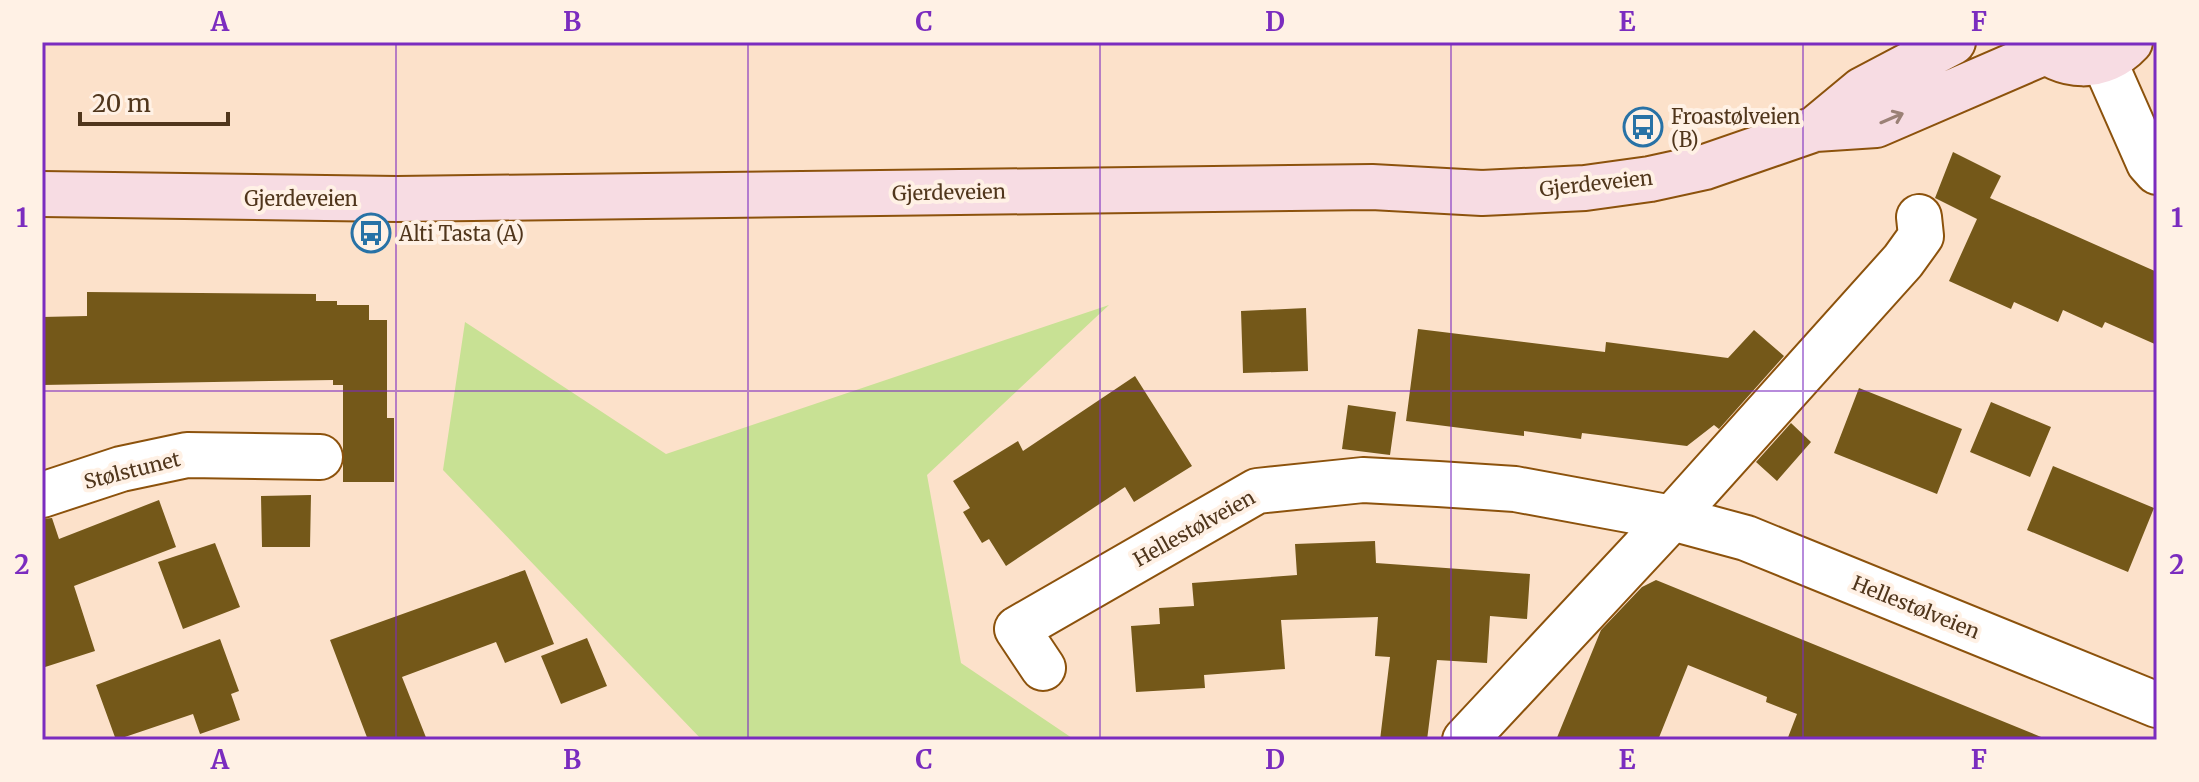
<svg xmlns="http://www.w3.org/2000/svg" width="2199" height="782" font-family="Merriweather,serif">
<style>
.green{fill:#c8e194}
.building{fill:#745819}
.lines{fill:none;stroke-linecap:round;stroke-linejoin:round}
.minor-casing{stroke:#8c520c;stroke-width:48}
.secondary-casing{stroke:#8c520c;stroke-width:48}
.minor{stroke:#fff;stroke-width:44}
.secondary{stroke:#f7dce3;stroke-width:44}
.oneway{stroke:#9b8176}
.grid{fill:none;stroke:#7b2cbf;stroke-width:2;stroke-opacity:0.55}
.labels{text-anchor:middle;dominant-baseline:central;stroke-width:8;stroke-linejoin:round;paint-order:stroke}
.poi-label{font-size:20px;fill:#50361c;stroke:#fff1e5;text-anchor:start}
.street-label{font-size:20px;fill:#50361c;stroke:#fff1e5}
.neatline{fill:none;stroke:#7b2cbf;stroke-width:3}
.grid-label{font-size:26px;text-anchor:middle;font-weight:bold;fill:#7b2cbf}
</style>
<rect width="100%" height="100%" fill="#fce1ca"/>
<path class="green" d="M 1109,305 L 927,475 L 961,663 L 1075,740 L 702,740 L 443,470 L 465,322 L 666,454 Z"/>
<path class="building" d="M 1953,152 L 2001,176 L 1990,198 L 2157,272 L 2157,345 L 2105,322 L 2102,328 L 2063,310 L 2058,322 L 2014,302 L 2011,309 L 1949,281 L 1977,219 L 1935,198 Z
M 87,292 L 316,294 L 316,301 L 337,301 L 337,305 L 369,305 L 369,320 L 387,320 L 387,418 L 394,418 L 394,482 L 343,482 L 343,385 L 333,385 L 333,380 L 42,385 L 42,317 L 87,316 Z
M 1306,308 L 1308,371 L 1243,373 L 1241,311 Z
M 1418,329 L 1605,352 L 1606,342 L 1728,358 L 1754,330 L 1784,356 L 1719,429 L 1714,425 L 1687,446 L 1582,433 L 1581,439 L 1524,431 L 1524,436 L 1406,421 Z
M 1135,376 L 1192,466 L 1134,502 L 1125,487 L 1006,566 L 989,539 L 982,543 L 963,512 L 970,508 L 953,481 L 1018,441 L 1023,451 Z
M 1859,388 L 1962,429 L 1937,494 L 1834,453 Z
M 1991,402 L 2051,427 L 2030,477 L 1970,452 Z
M 1348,405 L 1396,412 L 1390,455 L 1342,449 Z
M 1791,423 L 1811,442 L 1777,481 L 1756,462 Z
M 2053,466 L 2154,508 L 2128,572 L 2027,530 Z
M 311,495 L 310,547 L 262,547 L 261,496 Z
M 159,500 L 176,547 L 74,586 L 95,651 L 42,668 L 42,519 L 52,518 L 59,539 Z
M 1375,541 L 1376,563 L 1530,574 L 1527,619 L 1490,616 L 1487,663 L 1437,660 L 1427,740 L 1380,740 L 1390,657 L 1375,656 L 1378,617 L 1281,620 L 1285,669 L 1204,675 L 1205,688 L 1136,692 L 1131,626 L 1160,624 L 1159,608 L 1194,606 L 1192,583 L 1297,575 L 1295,544 Z
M 215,543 L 240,607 L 183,629 L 158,562 Z
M 525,570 L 554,644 L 505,663 L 496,642 L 402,677 L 427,740 L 368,740 L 330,640 Z
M 1656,580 L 2046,739 L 2046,740 L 1787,740 L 1797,714 L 1766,702 L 1767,697 L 1688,665 L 1658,740 L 1556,740 L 1601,630 L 1642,587 Z
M 587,638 L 607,686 L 561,704 L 541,656 Z
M 220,639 L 239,691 L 231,694 L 240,720 L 200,734 L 193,714 L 116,740 L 96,685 Z"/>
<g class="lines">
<defs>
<path id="minor" d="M 2104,61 L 2149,163 L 2157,172
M 42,495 L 121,469 L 187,455 L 320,457
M 1043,668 L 1017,629 L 1257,491 L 1363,480 L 1438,484 L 1515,489 L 1672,518 L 1746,538 L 2157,705
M 1465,740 L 1672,518 L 1903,261 L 1921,236 L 1919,217"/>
<path id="secondary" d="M 2035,42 C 2062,70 2103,71 2130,42
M 1815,129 L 1862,90 L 1953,42
M 42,194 L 397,199 L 1372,187 L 1482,193 L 1585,188 L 1650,179 L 1705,167 L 1815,129 L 1876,125 L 2045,52"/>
</defs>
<use href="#minor" class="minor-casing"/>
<use href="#secondary" class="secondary-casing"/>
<use href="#minor" class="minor"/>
<use href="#secondary" class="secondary"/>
</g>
<defs><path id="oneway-shaft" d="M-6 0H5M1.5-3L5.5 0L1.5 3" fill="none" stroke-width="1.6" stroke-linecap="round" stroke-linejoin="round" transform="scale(2)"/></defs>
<use class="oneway" href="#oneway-shaft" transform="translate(1892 118) rotate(-23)"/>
<path class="grid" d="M 396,42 L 396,740M 748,42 L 748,740M 1100,42 L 1100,740M 1451,42 L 1451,740M 1803,42 L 1803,740M 42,391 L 2157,391"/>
<defs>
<symbol id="bus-ring" viewBox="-11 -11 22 22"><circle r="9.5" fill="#fff1e5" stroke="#2872a6" stroke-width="1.5"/><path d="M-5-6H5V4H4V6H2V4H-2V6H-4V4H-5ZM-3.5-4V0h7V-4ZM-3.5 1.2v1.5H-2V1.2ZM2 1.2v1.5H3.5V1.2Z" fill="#2872a6"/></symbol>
</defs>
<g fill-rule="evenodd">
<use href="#bus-ring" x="1621" y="105" width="44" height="44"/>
<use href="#bus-ring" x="349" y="211" width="44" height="44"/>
</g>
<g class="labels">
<g class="poi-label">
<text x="1671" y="116">Froastølveien<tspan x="1671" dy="23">(B)</tspan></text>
<text x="399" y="233">Alti Tasta (A)</text>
</g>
<g class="street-label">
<text transform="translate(1596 183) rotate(-6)">Gjerdeveien</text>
<text transform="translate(949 192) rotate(-1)">Gjerdeveien</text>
<text x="301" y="198">Gjerdeveien</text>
<text transform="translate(132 470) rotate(-14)">Stølstunet</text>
<text transform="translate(1194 528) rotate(-29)">Hellestølveien</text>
<text transform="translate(1916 607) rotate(22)">Hellestølveien</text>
</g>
</g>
<rect width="2199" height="782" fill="none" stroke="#fff1e5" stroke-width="88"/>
<path d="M80 112v12h148v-12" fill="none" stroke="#50361c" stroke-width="4"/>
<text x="92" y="112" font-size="24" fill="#50361c" stroke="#fff1e5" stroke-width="6" paint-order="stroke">20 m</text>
<rect x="44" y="44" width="2111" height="694" class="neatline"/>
<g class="grid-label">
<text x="220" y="31">A</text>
<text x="572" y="31">B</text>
<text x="924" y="31">C</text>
<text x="1275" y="31">D</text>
<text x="1627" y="31">E</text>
<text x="1979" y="31">F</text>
<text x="22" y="227">1</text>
<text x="2177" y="227">1</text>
<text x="22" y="574">2</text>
<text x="2177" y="574">2</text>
<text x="220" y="769">A</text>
<text x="572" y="769">B</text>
<text x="924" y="769">C</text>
<text x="1275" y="769">D</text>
<text x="1627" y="769">E</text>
<text x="1979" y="769">F</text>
</g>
</svg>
